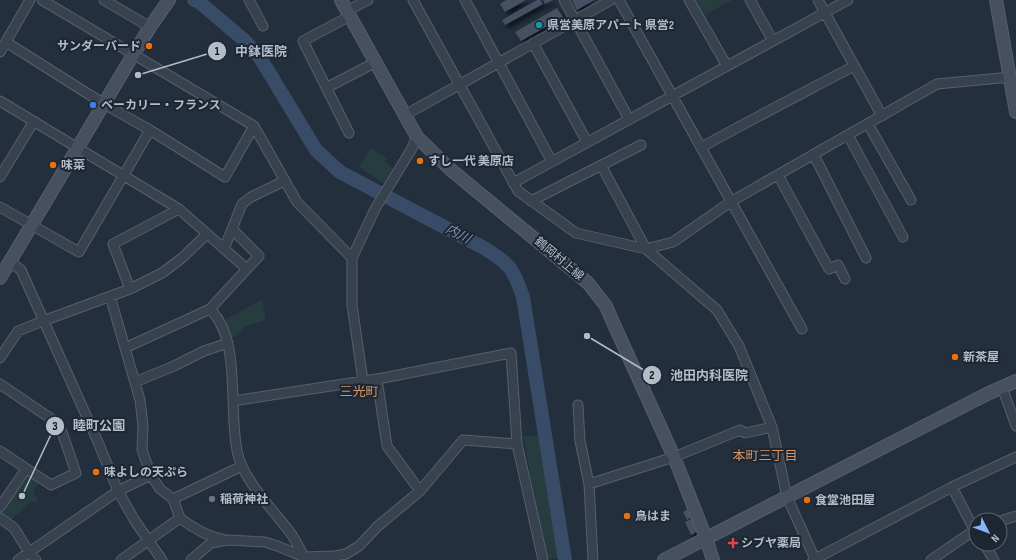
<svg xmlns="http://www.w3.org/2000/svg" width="1016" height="560" font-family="'Sofia Sans Condensed','Noto Sans JP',sans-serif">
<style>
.green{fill:#263c3f}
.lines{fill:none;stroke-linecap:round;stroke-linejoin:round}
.river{stroke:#394c67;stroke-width:14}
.building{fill:#455162;filter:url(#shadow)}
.street-casing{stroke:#565f6c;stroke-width:11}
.secondary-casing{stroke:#565f6c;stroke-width:14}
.street{stroke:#38414e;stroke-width:9}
.secondary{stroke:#465061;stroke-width:12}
.culture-dot{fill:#0f9aa8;stroke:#1d2633;stroke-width:1.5}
.food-dot{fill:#e8710a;stroke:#1d2633;stroke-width:1.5}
.shop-dot{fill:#3f7fe0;stroke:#1d2633;stroke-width:1.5}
.worship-dot{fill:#6b7280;stroke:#1d2633;stroke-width:1.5}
.health-dot{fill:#e0444e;stroke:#1d2633;stroke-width:1.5}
.labels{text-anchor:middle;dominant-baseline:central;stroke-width:4;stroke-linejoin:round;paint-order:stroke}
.poi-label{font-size:12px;font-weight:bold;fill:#b4bcc9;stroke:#1d2633;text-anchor:start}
.street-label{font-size:12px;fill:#b4bcc9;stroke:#1d2633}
.water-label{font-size:13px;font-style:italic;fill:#7c92b1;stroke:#1d2633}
.neighbourhood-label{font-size:13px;fill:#d59563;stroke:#1d2633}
.leader{fill:none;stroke:#b4bcc9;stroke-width:1.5}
.callout-dot{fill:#b4bcc9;stroke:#1d2633;stroke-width:1.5}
.mark-label{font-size:12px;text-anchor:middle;font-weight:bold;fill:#111}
.callout-label{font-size:13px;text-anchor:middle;font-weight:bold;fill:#b4bcc9;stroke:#1d2633;stroke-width:4;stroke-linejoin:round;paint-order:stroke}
</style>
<defs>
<filter id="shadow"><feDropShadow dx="3.5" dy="3.5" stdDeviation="2" flood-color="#0009"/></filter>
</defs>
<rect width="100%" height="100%" fill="#242f3e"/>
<path class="green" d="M 691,0 L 732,0 L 701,17 Z
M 371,148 L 387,159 L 385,162 L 396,170 L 386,185 L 359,167 Z
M 262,299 L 266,320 L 246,326 L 230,341 L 225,320 Z
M 523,436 L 540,436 L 562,558 L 546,558 Z
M 27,470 L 40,481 L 33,490 L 38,502 L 30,502 L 10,521 L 0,515 L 0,510 Z"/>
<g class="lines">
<path class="river" d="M 194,0 L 198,1 L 244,40 L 259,56 L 316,150 L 340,172 L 484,248 C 510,264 513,268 523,297 L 565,560"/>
</g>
<path class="building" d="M 506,0 L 526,0 L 505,12 L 500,4 Z
M 537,0 L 540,0 L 543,4 L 505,25 L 502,20 Z
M 543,0 L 553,0 L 545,4 Z
M 573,0 L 594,0 L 577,10 L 572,1 Z
M 557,8 L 563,17 L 521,41 L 515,32 Z
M 688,509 L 692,517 L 687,520 L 683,512 Z
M 693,518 L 698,527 L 695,533 L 691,535 L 685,522 Z"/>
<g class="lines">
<defs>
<path id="street" d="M 42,0 L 254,126 L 297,202 L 352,258
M 104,0 L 150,27
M 249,0 L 263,26
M 413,0 L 518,191 L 576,233 L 646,249 L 673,242 L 732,201 L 937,84 L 1011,77
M 465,0 L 552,162
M 564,0 L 629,119
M 619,0 L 802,329
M 689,0 L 727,66
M 750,0 L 773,41
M 818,0 L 882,116
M 347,11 L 368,0
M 6,42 L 104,104 L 150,130 L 225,177 L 254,126
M 533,43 L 587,142
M 0,52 L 30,0
M 326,88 L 376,62
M 0,101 L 179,209 L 247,269
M 405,115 L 611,0
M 868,124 L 911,200
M 349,133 L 303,41 L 350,16
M 848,135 L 903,237
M 702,147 C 752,119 803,93 854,66
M 814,155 L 866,258
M 601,165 L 646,249 L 717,310 L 739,346 L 772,427 L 787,497 L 815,559
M 778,175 L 829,269 L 838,265 L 845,279
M 0,177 L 34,121
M 513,183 L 848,0
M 531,201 L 641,145
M 0,207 L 79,252 L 150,130
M 224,249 L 242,204 L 251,197 L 284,181
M 10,262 L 21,270 L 98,442 L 118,491 L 135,521 L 162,560
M 130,289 L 113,244 L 179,209
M 110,296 L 140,400 L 143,426 L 142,450 L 151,475 L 160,489 L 173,499 L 180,518 L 121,560
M 210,309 C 243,342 227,412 238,455 C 244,481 276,513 292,535 C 297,543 301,551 305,559
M 125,348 L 210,309 L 259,256 L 232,229
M 0,358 L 18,331 L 43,321 L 130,289 L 162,273 L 182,258 L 207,234
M 377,379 L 387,446 L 420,491
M 363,381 L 352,305 L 352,258 L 375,209 L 411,150 L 417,137
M 135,382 L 174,366 L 204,351 L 228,343
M 0,384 L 53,420 L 62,432 L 76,473 L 51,485 L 0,451
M 1002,387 L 1016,426
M 233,401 L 383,378 L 511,353 L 517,444 L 543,560
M 578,405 L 580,441 L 589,484 L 593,560
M 589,484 L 674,457 L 740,430 L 745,433 L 772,427
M 952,487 L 976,533
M 173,499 L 242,466
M 0,507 L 26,469
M 0,518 L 14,528 L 29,552 L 36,560
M 180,518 C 193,528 206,536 222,539
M 1000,521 L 1016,516
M 984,544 L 994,560
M 18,560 L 118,491 L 151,475
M 191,560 L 211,543 L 228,540 L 265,542 L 280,547 L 304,557 L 335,556 L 346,554 L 359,546 L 378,526 L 420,491 L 463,440 L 517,444
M 813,560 L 952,487 L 1016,457
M 931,560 L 976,529"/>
<path id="secondary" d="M 341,0 L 417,137 L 450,169 L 588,283 L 606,306 L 612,320 L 674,457 L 706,538 L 713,560
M 996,0 L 1016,112
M 0,278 L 133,55 L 150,27 L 169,0
M 664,560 L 987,394 L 1016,381"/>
</defs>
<use href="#street" class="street-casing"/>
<use href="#secondary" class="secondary-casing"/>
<use href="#street" class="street"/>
<use href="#secondary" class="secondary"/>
</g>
<circle class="culture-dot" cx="539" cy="25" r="4"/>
<g class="food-dot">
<circle cx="149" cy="46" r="4"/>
<circle cx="420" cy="161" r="4"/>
<circle cx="53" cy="165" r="4"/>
<circle cx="955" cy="357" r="4"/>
<circle cx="96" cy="472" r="4"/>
<circle cx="807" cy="500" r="4"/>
<circle cx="627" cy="516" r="4"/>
</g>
<circle class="shop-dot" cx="93" cy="105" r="4"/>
<circle class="worship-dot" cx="212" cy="499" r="4"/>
<path class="health-dot" d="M731 537h4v4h4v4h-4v4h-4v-4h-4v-4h4z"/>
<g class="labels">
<g class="poi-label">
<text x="547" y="25">県営美原アパート 県営2</text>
<text x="141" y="46" text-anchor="end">サンダーバード</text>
<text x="101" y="105">ベーカリー・フランス</text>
<text x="428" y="161">すし一代 美原店</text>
<text x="61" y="165">味菜</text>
<text x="963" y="357">新茶屋</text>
<text x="104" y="472">味よしの天ぷら</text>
<text x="220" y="499">稲荷神社</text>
<text x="815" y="500">食堂池田屋</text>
<text x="635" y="516">鳥はま</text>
<text x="741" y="543">シブヤ薬局</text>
</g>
<g class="street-label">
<text transform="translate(559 259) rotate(40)">鶴岡村上線</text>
</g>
<g class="water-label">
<text transform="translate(458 234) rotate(28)">内川</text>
</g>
<g class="neighbourhood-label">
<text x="359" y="392">三光町</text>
<text x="765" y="456">本町三丁目</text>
</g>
</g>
<path class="leader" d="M138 75L217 51M587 336L652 375M22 496L55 426"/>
<g class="callout-dot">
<circle cx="138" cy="75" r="4"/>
<circle cx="587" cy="336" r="4"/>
<circle cx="22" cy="496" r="4"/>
<circle cx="217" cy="51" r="10"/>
<circle cx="652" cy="375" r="10"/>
<circle cx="55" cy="426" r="10"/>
</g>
<g class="mark-label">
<text x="217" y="55">1</text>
<text x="652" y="379">2</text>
<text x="55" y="430">3</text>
</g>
<g class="callout-label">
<text x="261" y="56">中鉢医院</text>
<text x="709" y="380">池田内科医院</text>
<text x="99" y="430">睦町公園</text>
</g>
<g transform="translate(988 532) rotate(132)"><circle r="19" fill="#1d2633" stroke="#59626f"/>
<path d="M0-3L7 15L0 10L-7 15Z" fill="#8ab4f8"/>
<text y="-6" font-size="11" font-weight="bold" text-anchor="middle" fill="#b4bcc9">N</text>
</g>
</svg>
